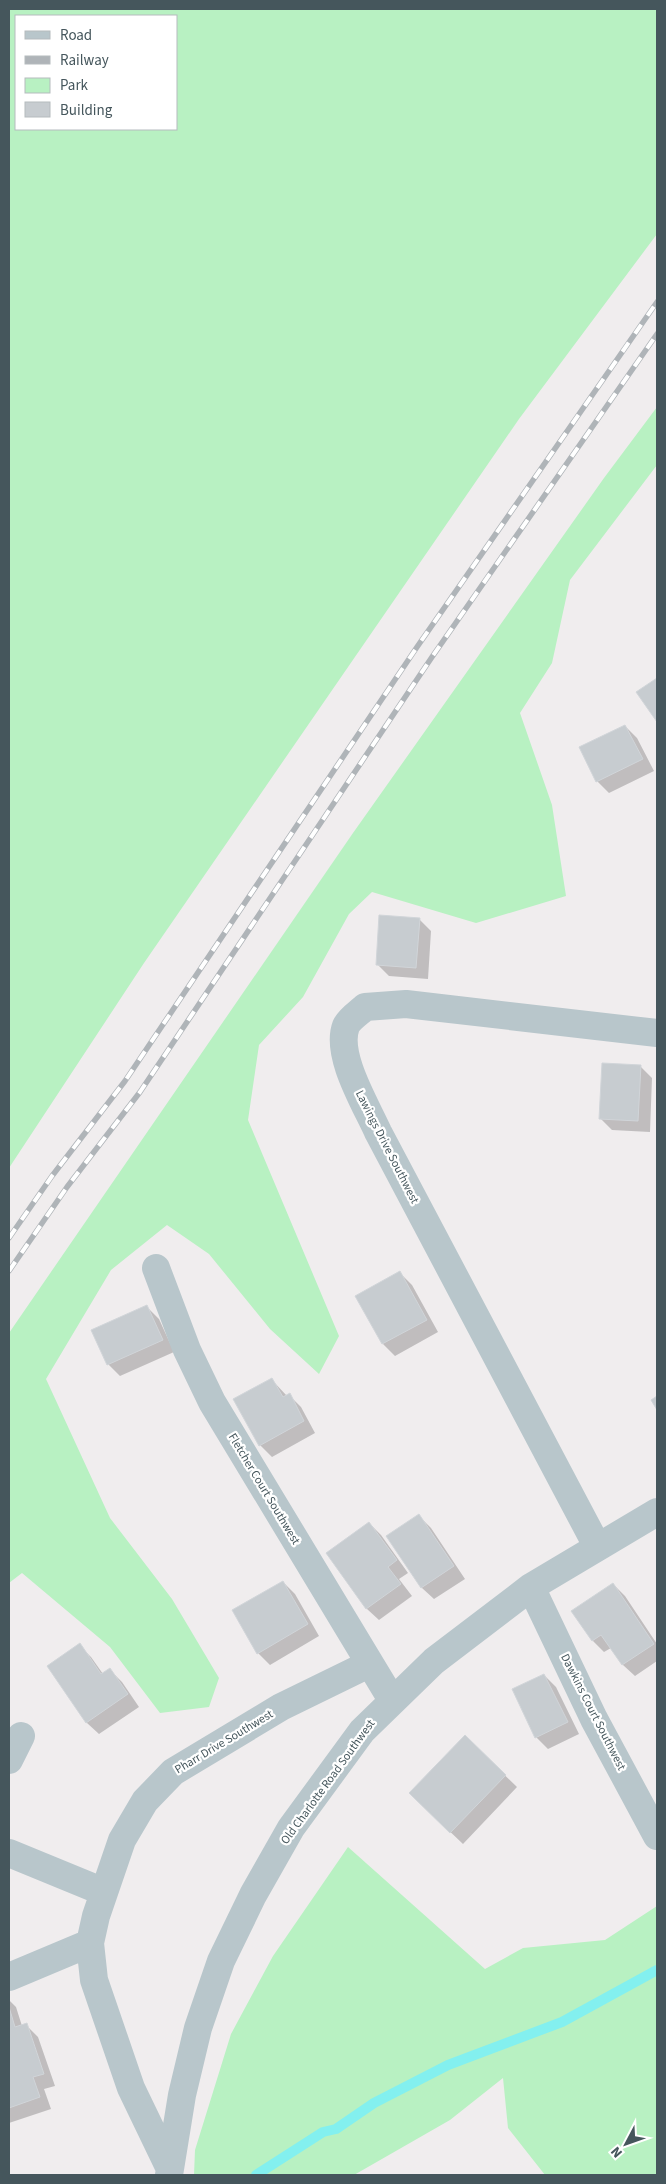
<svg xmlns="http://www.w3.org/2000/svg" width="666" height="2184" font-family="'Source Sans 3',sans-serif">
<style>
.green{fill:#b8f1c2;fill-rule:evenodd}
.shadow{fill:#0003}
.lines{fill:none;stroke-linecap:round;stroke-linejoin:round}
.stream{stroke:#83f0ef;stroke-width:10}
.building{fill:#c7ccd0;stroke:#d1d5d9}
.minor{stroke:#b8c6cb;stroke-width:28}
.rail-casing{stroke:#afb4b8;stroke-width:5.5}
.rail{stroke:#fff;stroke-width:4;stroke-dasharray:11;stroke-linecap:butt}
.labels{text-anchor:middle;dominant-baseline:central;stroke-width:4.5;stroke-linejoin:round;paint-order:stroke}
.street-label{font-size:12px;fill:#45565c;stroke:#fff}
</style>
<rect width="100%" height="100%" fill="#f0edee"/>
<path class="green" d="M 9,9 L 657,9 L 657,234 L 519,419 L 144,963 L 9,1168 ZM 16,16 L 176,16 L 176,129 L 16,129 Z
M 657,407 L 657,465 L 570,580 L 552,663 L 520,713 L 552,805 L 566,896 L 476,923 L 372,892 L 349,914 L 303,997 L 259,1045 L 248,1120 L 339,1336 L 319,1374 L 270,1329 L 209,1254 L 167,1225 L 111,1270 L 46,1379 L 110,1518 L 172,1599 L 219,1678 L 209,1707 L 160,1713 L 110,1647 L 22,1573 L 9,1583 L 9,1333 L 353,833 L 604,478 Z
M 348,1847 L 485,1969 L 523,1948 L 605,1940 L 657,1906 L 657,2175 L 545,2175 L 508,2128 L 503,2078 L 450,2120 L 354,2175 L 194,2175 L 195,2150 L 231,2034 L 273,1956 Z"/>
<path class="shadow" d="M 625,726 L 637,738 L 654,771 L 609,793 L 597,781 Z
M 419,919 L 431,931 L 428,979 L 389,976 L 377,964 Z
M 640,1066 L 652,1078 L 650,1132 L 612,1130 L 600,1118 Z
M 400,1273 L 412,1285 L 438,1332 L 395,1356 L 383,1344 L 357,1296 Z
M 147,1307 L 159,1319 L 174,1352 L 120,1376 L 108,1364 Z
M 272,1380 L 287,1396 L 289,1395 L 301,1407 L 315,1433 L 272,1457 L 260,1445 Z
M 419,1516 L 431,1528 L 465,1579 L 434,1599 L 422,1588 L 388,1537 Z
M 369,1523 L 381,1535 L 408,1573 L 399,1579 L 412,1596 L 379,1620 L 367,1609 L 327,1553 Z
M 283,1582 L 295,1594 L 319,1636 L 270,1665 L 258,1653 Z
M 613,1584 L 625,1596 L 657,1644 L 657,1661 L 635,1676 L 623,1665 L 611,1648 L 604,1652 L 593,1641 L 573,1612 Z
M 79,1645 L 91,1657 L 103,1674 L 110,1670 L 122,1682 L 139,1707 L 99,1734 L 87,1723 L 49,1666 Z
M 544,1675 L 556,1687 L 579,1734 L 548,1749 L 536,1737 Z
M 465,1737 L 517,1787 L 463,1844 L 422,1805 Z
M 9,2000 L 16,2007 L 22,2026 L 26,2025 L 38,2037 L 55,2086 L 44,2089 L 51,2109 L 9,2123 Z"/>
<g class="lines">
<path class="stream" d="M 256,2175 L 323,2132 L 336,2129 L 374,2103 L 448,2065 L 562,2022 L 657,1970"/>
</g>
<path class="building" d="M 657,678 L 657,722 L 636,692 Z
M 625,725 L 643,759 L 596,782 L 579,747 Z
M 379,915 L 420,918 L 416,968 L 376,965 Z
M 602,1063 L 641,1065 L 638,1121 L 599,1119 Z
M 400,1271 L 427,1320 L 382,1344 L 355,1296 Z
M 147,1305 L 163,1340 L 107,1365 L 91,1330 Z
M 272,1378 L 283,1397 L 290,1393 L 304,1421 L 259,1446 L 233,1399 Z
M 657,1396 L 657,1410 L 651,1400 Z
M 419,1514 L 454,1566 L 421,1588 L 386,1536 Z
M 369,1522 L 397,1560 L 388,1567 L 401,1584 L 366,1609 L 326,1553 Z
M 283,1581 L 308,1624 L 257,1654 L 232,1610 Z
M 613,1583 L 654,1644 L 622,1665 L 601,1635 L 592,1641 L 571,1611 Z
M 80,1643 L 101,1674 L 110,1668 L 128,1694 L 86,1723 L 47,1666 Z
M 544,1674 L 568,1722 L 535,1738 L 512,1689 Z
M 465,1735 L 506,1775 L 450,1833 L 409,1793 Z
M 9,2007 L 15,2027 L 27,2023 L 44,2074 L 33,2077 L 40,2097 L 9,2108 Z"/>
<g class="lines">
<path class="minor" d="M 156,1268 L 187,1350 L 212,1402 L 392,1700
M 597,1546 L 378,1132 C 366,1105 335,1055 346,1026 C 349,1019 360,1012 365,1007 L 406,1004 L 657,1033
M 531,1587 L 594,1719 L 657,1836
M 9,1760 L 21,1736
M 9,1853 L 104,1892
M 9,1977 L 90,1943
M 170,2169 L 131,2088 L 94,1980 L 90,1943 L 96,1916 L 122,1840 L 145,1801 L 173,1772 L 281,1707 L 369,1664
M 169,2175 L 182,2095 L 198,2028 L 221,1961 L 253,1895 L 291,1828 L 362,1731 L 434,1661 L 531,1587 L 657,1512"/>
<defs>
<path id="rail" d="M 9,1238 L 52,1176 L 125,1081 L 417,647 L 657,302
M 9,1271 L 67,1187 L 140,1092 L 432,657 L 657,334"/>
</defs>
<use href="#rail" class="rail-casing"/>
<use href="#rail" class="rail"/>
</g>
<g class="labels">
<g class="street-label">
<text transform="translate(387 1147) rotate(63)">Lawings Drive Southwest</text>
<text transform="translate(264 1489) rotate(59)">Fletcher Court Southwest</text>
<text transform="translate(593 1712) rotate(63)">Dawkins Court Southwest</text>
<text transform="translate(224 1742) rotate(-31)">Pharr Drive Southwest</text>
<text transform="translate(328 1782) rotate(-54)">Old Charlotte Road Southwest</text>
</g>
</g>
<rect width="666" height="2184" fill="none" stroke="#45565c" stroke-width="20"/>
<rect x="15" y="15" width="162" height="115" fill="#ffffff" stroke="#b5bbbe"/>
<rect x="25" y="31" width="25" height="8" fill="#b8c6cb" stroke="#b5bbbe"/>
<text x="60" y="40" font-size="15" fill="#45565c">Road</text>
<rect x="25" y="56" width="25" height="8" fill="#afb4b8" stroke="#b5bbbe"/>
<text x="60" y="65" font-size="15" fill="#45565c">Railway</text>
<rect x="25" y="78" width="25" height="15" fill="#b8f1c2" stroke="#b5bbbe"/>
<text x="60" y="90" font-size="15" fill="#45565c">Park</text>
<rect x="25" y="102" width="25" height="15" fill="#c7ccd0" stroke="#b5bbbe"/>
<text x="60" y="115" font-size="15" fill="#45565c">Building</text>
<g transform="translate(626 2144) rotate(229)" stroke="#ffffff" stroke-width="4" paint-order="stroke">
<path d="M0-4L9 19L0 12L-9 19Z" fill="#45565c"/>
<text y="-8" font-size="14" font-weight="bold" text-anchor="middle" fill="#45565c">N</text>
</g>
</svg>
